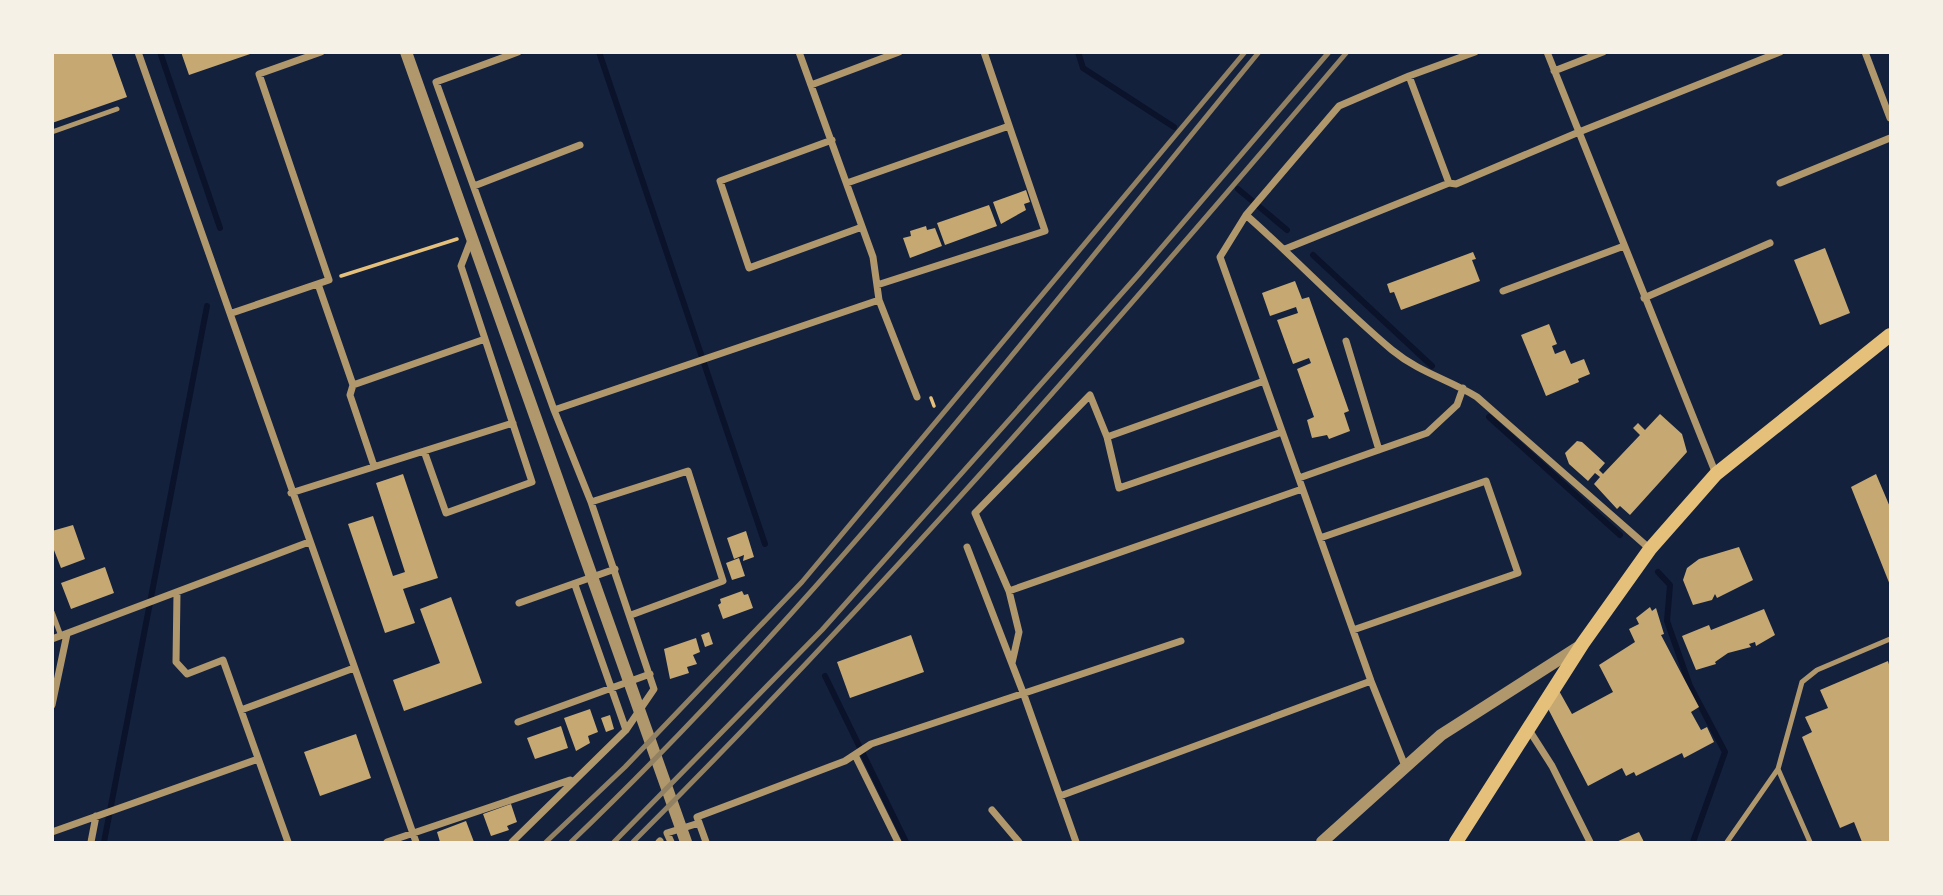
<svg xmlns="http://www.w3.org/2000/svg" width="1943" height="895" font-family="'Golos Text',sans-serif">
<style>
.lines{fill:none;stroke-linecap:round;stroke-linejoin:round}
.stream{stroke:#0b132b;stroke-width:6}
.building{fill:#c6a872}
.path{stroke:#e5c07b;stroke-width:3.5}
.service{stroke:#b1986c;stroke-width:5}
.minor{stroke:#b1986c;stroke-width:7}
.tertiary{stroke:#b1986c;stroke-width:12}
.secondary{stroke:#e5c07b;stroke-width:14}
.rail{stroke:#918062;stroke-width:5}
</style>
<rect width="100%" height="100%" fill="#14213d"/>
<g class="lines">
<path class="stream" d="M 160,52 L 220,228
M 599,52 L 765,544
M 1078,52 L 1083,68 L 1174,127
M 1238,189 L 1287,230
M 1313,255 L 1432,366
M 1489,417 L 1620,535
M 1658,572 L 1670,585 L 1667,621 L 1690,686 L 1725,752 L 1693,842
M 825,676 L 906,842
M 104,842 L 207,306"/>
</g>
<path class="building" d="M 52,52 L 111,52 L 127,97 L 52,123 Z
M 181,52 L 253,52 L 253,53 L 189,75 Z
M 1026,190 L 1030,202 L 1024,204 L 1026,210 L 1001,224 L 993,202 Z
M 989,205 L 997,226 L 945,245 L 937,223 Z
M 926,226 L 927,230 L 935,228 L 942,246 L 910,258 L 903,238 L 911,236 L 910,231 Z
M 1825,248 L 1850,313 L 1820,325 L 1794,260 Z
M 1473,252 L 1476,259 L 1472,260 L 1480,281 L 1401,310 L 1394,292 L 1390,293 L 1387,284 Z
M 1295,281 L 1302,299 L 1309,297 L 1349,411 L 1344,413 L 1350,431 L 1329,439 L 1327,435 L 1312,438 L 1307,420 L 1314,417 L 1297,369 L 1311,363 L 1309,358 L 1293,364 L 1277,320 L 1298,313 L 1296,307 L 1270,316 L 1262,293 Z
M 1549,324 L 1557,344 L 1552,346 L 1555,354 L 1565,350 L 1571,364 L 1584,359 L 1590,374 L 1578,379 L 1579,382 L 1546,396 L 1521,335 Z
M 1660,414 L 1682,434 L 1687,452 L 1630,515 L 1620,506 L 1617,509 L 1594,484 L 1600,477 L 1595,473 L 1588,481 L 1569,464 L 1565,453 L 1577,441 L 1582,442 L 1605,463 L 1599,470 L 1603,474 L 1640,435 L 1633,428 L 1638,423 L 1645,430 Z
M 403,474 L 438,578 L 403,589 L 415,623 L 385,633 L 348,524 L 373,516 L 393,576 L 405,572 L 376,483 Z
M 1876,474 L 1890,507 L 1890,585 L 1851,487 Z
M 73,525 L 85,559 L 61,568 L 52,545 L 52,531 Z
M 746,531 L 754,557 L 743,561 L 744,555 L 734,559 L 727,538 Z
M 1739,547 L 1753,580 L 1717,598 L 1715,594 L 1712,600 L 1693,605 L 1683,580 L 1687,568 L 1699,559 Z
M 739,558 L 745,576 L 732,580 L 726,563 Z
M 105,567 L 114,593 L 71,609 L 61,583 Z
M 742,591 L 744,595 L 748,594 L 753,608 L 723,619 L 718,605 L 721,603 L 720,599 Z
M 451,597 L 482,683 L 404,711 L 393,680 L 440,663 L 420,609 Z
M 1650,607 L 1652,611 L 1656,608 L 1664,634 L 1661,635 L 1699,707 L 1691,712 L 1701,730 L 1707,727 L 1714,742 L 1684,758 L 1682,753 L 1636,776 L 1634,772 L 1626,776 L 1622,768 L 1588,786 L 1542,697 L 1558,689 L 1572,714 L 1613,692 L 1599,665 L 1635,642 L 1629,629 L 1639,624 L 1636,618 Z
M 1764,609 L 1775,635 L 1756,646 L 1755,642 L 1749,644 L 1751,647 L 1728,653 L 1715,662 L 1716,664 L 1696,670 L 1682,636 L 1709,625 L 1711,630 Z
M 709,632 L 713,644 L 705,647 L 701,635 Z
M 911,635 L 924,672 L 850,698 L 837,662 Z
M 696,638 L 700,652 L 693,655 L 697,664 L 687,667 L 689,673 L 670,679 L 664,649 Z
M 1888,661 L 1890,668 L 1890,842 L 1862,842 L 1854,822 L 1840,828 L 1802,737 L 1812,732 L 1805,717 L 1828,708 L 1820,690 Z
M 590,709 L 598,732 L 588,736 L 590,743 L 576,751 L 564,718 Z
M 610,715 L 614,729 L 606,732 L 601,718 Z
M 561,726 L 568,748 L 535,759 L 527,738 Z
M 356,734 L 371,778 L 320,796 L 304,752 Z
M 511,804 L 517,822 L 507,826 L 509,830 L 491,836 L 483,814 Z
M 466,821 L 474,842 L 440,842 L 437,832 Z
M 1639,832 L 1644,842 L 1616,842 Z"/>
<g class="lines">
<path class="path" d="M 341,276 L 457,239
M 931,398 L 934,406"/>
<path class="service" d="M 52,132 L 117,109
M 52,612 L 61,636
M 1778,769 L 1810,842
M 1727,842 L 1778,769 L 1802,682 L 1817,670 L 1890,639"/>
<path class="minor" d="M 138,52 L 416,842
M 799,52 L 873,257 L 879,300 L 917,397
M 1475,52 L 1409,76 L 1339,106 L 1246,215 C 1296,259 1342,308 1392,350 C 1420,373 1448,379 1477,397 L 1650,549
M 1547,52 L 1579,132 L 1780,52
M 1865,52 L 1890,118
M 1554,71 L 1603,52
M 1409,76 L 1449,183
M 811,85 L 899,52
M 832,140 L 720,181 L 749,268 L 862,227
M 847,183 L 1009,126
M 1780,183 L 1890,138
M 474,186 L 580,145
M 1246,215 L 1220,257 L 1371,681 L 1405,766
M 1285,249 L 1449,183 L 1456,184 L 1579,132 L 1716,474
M 318,284 L 353,385 L 350,395 L 374,466
M 877,285 L 1045,231 L 984,52
M 1503,291 L 1624,246
M 1644,298 L 1770,243
M 232,313 L 329,280 L 259,74 L 321,52
M 1346,341 L 1379,450
M 353,385 L 485,339
M 554,410 L 879,300
M 1107,437 L 1264,381
M 424,451 L 446,513 L 532,482 L 461,266 L 471,240
M 1299,478 L 1427,433 L 1457,405 L 1463,388
M 291,493 L 513,423
M 591,502 L 688,471 L 723,581 L 631,615
M 1320,538 L 1486,481 L 1518,573 L 1353,630
M 967,547 L 1024,695 L 1076,842
M 575,585 L 626,730
M 1009,591 L 1302,489
M 177,593 L 176,662 L 187,674 L 223,660 L 288,842
M 519,603 L 615,569
M 52,639 L 309,542
M 1012,663 L 1019,632 L 1009,591 L 975,513 L 1090,395 L 1107,437 L 1119,488 L 1282,432
M 52,705 L 67,634
M 241,710 L 354,668
M 518,722 L 650,674
M 1529,730 L 1552,766 L 1590,842
M 855,755 L 898,842
M 1060,796 L 1371,681
M 992,810 L 1019,842
M 52,832 L 258,759
M 91,842 L 96,816
M 387,842 L 570,780
M 512,842 L 626,730 L 654,689 L 591,502 L 554,410 L 436,82 L 518,52
M 659,842 L 660,841
M 671,842 L 667,833 L 699,823
M 706,842 L 697,817 L 845,761 L 871,744 L 1181,641"/>
<path class="tertiary" d="M 406,52 L 686,842
M 1322,842 L 1441,735 L 1580,646"/>
<path class="secondary" d="M 1456,842 L 1583,643 L 1650,549 L 1716,474 L 1890,335"/>
<path class="rail" d="M 546,842 L 625,767 L 802,582 L 1245,52
M 571,842 C 825,599 1036,324 1259,52
M 614,842 L 822,630 L 1139,274 L 1329,52
M 633,842 C 884,591 1117,323 1347,52"/>
</g>
<rect width="1943" height="895" fill="none" stroke="#f6f1e7" stroke-width="108"/>
</svg>
